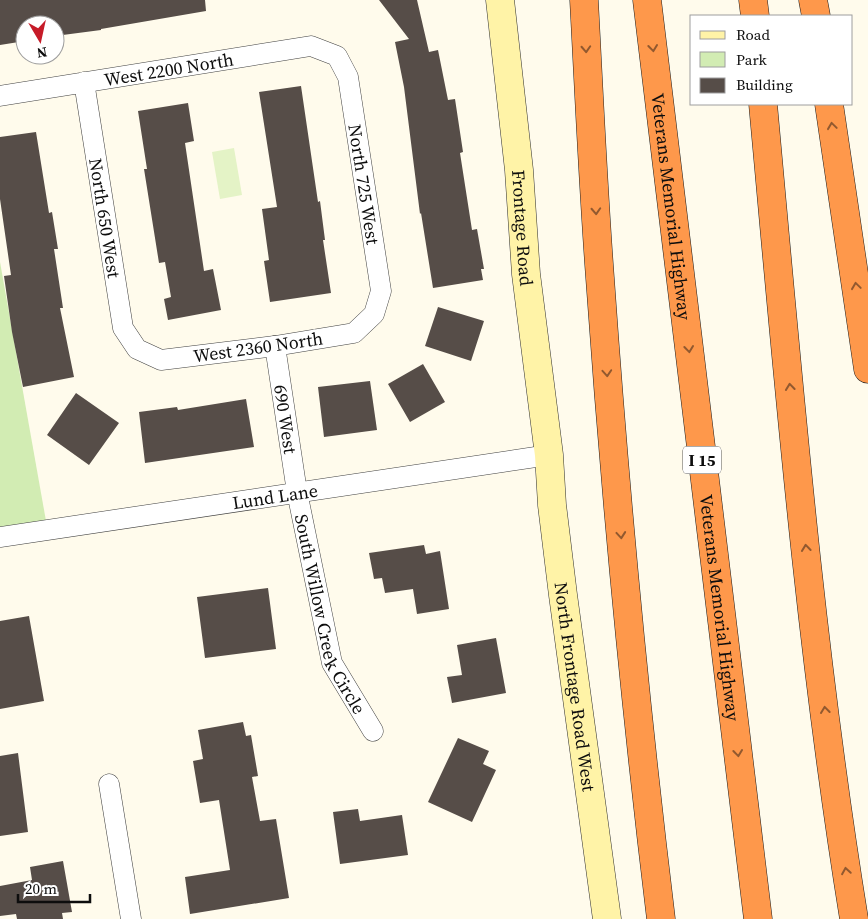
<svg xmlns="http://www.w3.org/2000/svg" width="868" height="919" font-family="'Source Serif 4',serif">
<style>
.green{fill:#d2ecb3}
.pitch{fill:#e4f3c6}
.building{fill:#564d48}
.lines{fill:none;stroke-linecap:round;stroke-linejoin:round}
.street-casing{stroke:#404040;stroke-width:21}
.secondary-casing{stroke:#2f2f2f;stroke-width:29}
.highway-casing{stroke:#1e1e1e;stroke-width:29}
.street{stroke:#fff;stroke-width:20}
.secondary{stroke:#fff3a7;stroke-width:28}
.highway{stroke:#fe984b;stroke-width:28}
.oneway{stroke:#92592f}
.labels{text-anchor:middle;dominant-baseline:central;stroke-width:5;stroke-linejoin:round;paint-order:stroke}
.shield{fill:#fff;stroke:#565656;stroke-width:1}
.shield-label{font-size:16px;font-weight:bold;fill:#0d0d0d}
.street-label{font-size:18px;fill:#0d0d0d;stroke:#fff}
</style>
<rect width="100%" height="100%" fill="#fffbec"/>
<path class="green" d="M 0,262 L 46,521 L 0,527 Z"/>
<path class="pitch" d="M 234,148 L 242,195 L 220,199 L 212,152 Z"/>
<path class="building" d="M 0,0 L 205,0 L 206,11 L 101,29 L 101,30 L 55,36 L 55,25 L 25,25 L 25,41 L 0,45 Z
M 379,0 L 417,0 L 429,52 L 438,50 L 448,100 L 455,99 L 463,152 L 460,153 L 472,230 L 477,229 L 484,269 L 481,269 L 483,280 L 433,288 L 421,213 L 420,214 L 404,87 L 395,42 L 409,39 Z
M 301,86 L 318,202 L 320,201 L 325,240 L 323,240 L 331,293 L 270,302 L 264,261 L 269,260 L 262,209 L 277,207 L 259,92 Z
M 188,103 L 194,141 L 185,143 L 204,271 L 213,269 L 221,310 L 168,320 L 164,299 L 171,297 L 165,262 L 159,263 L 144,169 L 147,169 L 138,111 Z
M 36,132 L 49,213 L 52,212 L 58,249 L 54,249 L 63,308 L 60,308 L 74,377 L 23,387 L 12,332 L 4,276 L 11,275 L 0,199 L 0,137 Z
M 438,307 L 484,321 L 471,361 L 425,346 Z
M 423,364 L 445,402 L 410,422 L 388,384 Z
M 370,381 L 377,430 L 324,437 L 318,387 Z
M 76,393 L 119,423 L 89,465 L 47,435 Z
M 246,399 L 254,447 L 145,463 L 139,412 L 177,407 L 178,410 Z
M 424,545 L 426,554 L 440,551 L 449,609 L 417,614 L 413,589 L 385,593 L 382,578 L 374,579 L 369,553 Z
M 268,588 L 276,649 L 205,658 L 197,597 Z
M 29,616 L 44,701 L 0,709 L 0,621 Z
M 496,638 L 506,693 L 452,703 L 447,677 L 462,675 L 457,645 Z
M 243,722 L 246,736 L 251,735 L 258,776 L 252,777 L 260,821 L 276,819 L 289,898 L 190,914 L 185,877 L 230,870 L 219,800 L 200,803 L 193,761 L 203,759 L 198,730 Z
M 458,738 L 489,751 L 483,764 L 496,770 L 472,822 L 428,802 Z
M 18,753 L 28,832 L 0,836 L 0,756 Z
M 358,809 L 360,821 L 402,815 L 408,855 L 340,864 L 333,812 Z
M 63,861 L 72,912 L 62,913 L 63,919 L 17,919 L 16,914 L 0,916 L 0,886 L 32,880 L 30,867 Z"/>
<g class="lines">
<defs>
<g id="street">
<path id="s1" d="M 0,96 L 311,46 L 337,56 L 348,77 L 381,291 L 374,314 L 354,333 L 275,346 L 161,360 L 137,349 L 123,328 L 84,82"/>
<path id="s2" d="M 275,346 L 297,492 L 332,663 L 373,731"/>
<path id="s3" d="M 0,537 L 549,455"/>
<path d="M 109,784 L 131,919"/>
</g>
<g id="secondary">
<path id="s4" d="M 500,0 L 519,170 L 526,274 L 549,455 L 552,505 L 563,595 L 607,919"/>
</g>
<g id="highway">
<path d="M 584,0 C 589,93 593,185 600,278 C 615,492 635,706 661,919"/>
<path id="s5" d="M 647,0 L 758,919"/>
<path d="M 753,0 L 755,16"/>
<path d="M 813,0 L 816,16"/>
<path d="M 763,104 C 788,376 810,649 854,919"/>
<path d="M 829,104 L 868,369"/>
</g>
</defs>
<use href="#street" class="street-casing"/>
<use href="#secondary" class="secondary-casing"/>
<use href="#highway" class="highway-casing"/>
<use href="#street" class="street"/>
<use href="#secondary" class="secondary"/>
<use href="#highway" class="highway"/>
</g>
<defs><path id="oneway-chevron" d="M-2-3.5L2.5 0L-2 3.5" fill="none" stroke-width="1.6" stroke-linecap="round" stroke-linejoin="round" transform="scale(1.25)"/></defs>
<g class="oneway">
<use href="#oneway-chevron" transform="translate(653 48) rotate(83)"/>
<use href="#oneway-chevron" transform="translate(586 49) rotate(87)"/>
<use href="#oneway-chevron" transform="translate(832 126) rotate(-98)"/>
<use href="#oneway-chevron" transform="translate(596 211) rotate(87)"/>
<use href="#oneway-chevron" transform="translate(856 286) rotate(-98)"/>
<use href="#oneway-chevron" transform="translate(689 349) rotate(83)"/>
<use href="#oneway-chevron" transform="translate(607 373) rotate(86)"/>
<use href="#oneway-chevron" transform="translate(790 387) rotate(-96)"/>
<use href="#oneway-chevron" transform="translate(621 535) rotate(85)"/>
<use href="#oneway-chevron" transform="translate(806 548) rotate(-96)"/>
<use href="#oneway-chevron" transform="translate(825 710) rotate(-97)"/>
<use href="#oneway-chevron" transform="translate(738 753) rotate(83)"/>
<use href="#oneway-chevron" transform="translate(846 871) rotate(-99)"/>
</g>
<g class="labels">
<rect class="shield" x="683" y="446.5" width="38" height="27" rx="4"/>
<g class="shield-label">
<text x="702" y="460">I 15</text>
</g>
<g class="street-label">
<text stroke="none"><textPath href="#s1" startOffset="171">West 2200 North</textPath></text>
<text stroke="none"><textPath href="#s1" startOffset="475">North 725 West</textPath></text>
<text stroke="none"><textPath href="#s5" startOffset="208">Veterans Memorial Highway</textPath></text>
<text transform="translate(105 218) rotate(81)">North 650 West</text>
<text stroke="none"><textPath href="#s4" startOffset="229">Frontage Road</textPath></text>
<text transform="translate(258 347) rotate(-8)">West 2360 North</text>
<text stroke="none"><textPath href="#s2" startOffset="74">690 West</textPath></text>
<text stroke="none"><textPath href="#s3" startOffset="278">Lund Lane</textPath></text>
<text stroke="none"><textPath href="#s5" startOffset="612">Veterans Memorial Highway</textPath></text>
<text stroke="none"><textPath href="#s2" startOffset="275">South Willow Creek Circle</textPath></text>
<text stroke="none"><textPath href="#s4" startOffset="691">North Frontage Road West</textPath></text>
</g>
</g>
<rect x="690" y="15" width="162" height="90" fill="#ffffff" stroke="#9e9e9e"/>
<rect x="700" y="31" width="25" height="8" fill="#fff3a7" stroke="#9e9e9e"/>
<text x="736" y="40" font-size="15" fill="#0d0d0d">Road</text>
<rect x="700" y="52" width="25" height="15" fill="#d2ecb3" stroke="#9e9e9e"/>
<text x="736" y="65" font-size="15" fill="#0d0d0d">Park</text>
<rect x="700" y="78" width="25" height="15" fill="#564d48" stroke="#9e9e9e"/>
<text x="736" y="90" font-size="15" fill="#0d0d0d">Building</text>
<g transform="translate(40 40) rotate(171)"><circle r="24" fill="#ffffff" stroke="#9e9e9e"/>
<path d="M0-4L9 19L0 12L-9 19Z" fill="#c61b28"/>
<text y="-8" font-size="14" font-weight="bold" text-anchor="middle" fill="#0d0d0d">N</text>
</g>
<path d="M18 894v8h72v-8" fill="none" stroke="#0d0d0d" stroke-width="2.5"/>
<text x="25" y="894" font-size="15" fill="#0d0d0d" stroke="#ffffff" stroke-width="4" paint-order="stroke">20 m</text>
</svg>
